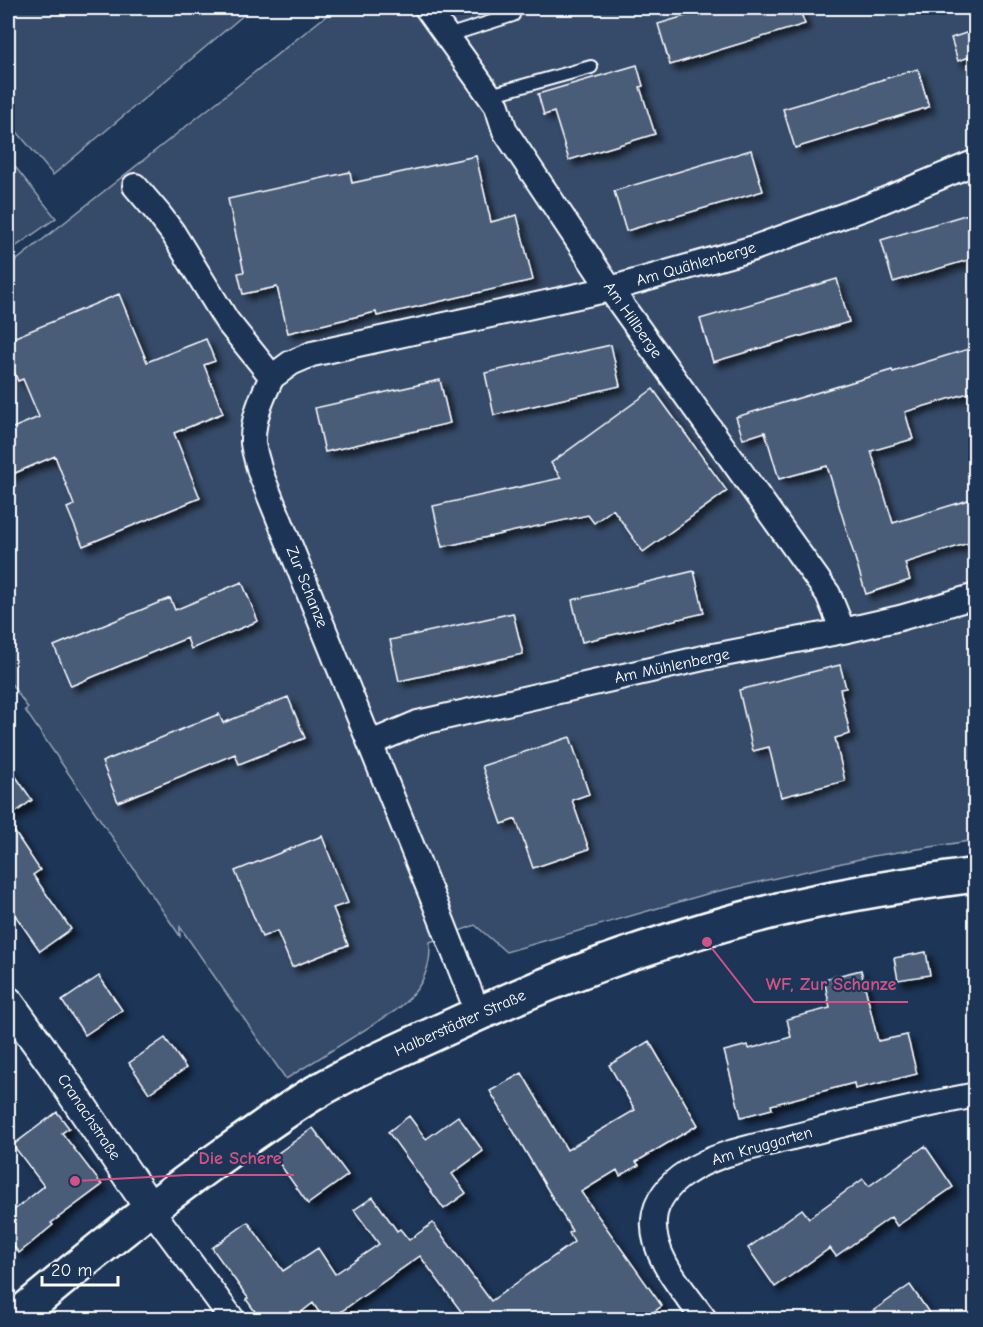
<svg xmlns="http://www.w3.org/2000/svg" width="983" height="1327" font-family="'Comic Neue',sans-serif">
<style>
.green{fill:#364b69;stroke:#9aa5b4;stroke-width:1.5}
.building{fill:#4a5d79;stroke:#fff;stroke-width:1.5;filter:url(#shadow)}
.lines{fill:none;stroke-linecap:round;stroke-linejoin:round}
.service-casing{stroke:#fff;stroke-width:16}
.minor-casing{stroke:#fff;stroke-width:28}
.tertiary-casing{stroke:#fff;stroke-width:34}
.secondary-casing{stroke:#fff;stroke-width:38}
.service{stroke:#1d3557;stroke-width:12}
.minor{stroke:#1d3557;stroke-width:24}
.tertiary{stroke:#1d3557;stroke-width:30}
.secondary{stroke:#1d3557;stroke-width:33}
.labels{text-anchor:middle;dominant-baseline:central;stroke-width:4.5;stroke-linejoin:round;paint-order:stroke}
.street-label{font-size:16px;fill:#fff;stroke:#1d3557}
.leader{fill:none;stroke:#d15284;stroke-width:2}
.callout-dot{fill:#d15284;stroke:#1d3557;stroke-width:2}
.callout-label{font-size:18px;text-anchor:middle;font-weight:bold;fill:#d15284;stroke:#1d3557;stroke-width:4.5;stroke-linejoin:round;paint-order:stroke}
</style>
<defs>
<filter id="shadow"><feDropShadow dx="5.5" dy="5.5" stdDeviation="3" flood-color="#0009"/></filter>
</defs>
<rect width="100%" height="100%" fill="#1d3557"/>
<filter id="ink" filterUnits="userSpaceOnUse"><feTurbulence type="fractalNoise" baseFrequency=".0167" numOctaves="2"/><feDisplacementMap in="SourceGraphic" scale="12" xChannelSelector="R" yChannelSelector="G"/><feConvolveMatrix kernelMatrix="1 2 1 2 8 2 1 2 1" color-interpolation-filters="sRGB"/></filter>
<g filter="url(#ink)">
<path class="green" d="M 8,8 L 252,8 L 53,175 L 8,121 Z
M 336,8 L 975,8 L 975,840 L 873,856 L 710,893 L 506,952 L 475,925 L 430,942 C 430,948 430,955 429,961 C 425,982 411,999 395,1011 L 286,1079 L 180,927 L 180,936 L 25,710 L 28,708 L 8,679 L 8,267 Z
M 8,158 L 56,218 L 8,252 Z"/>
<path class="building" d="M 712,8 L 799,8 L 805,24 L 670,65 L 658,24 Z
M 975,30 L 975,55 L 958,61 L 951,38 Z
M 637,65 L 643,86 L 640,87 L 655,134 L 569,160 L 554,112 L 544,115 L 538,94 Z
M 918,69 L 929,107 L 795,148 L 783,109 Z
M 751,150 L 763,191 L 626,231 L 614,191 Z
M 476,156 L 491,222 L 517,215 L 533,280 L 377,316 L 376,312 L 288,333 L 277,287 L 243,294 L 238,273 L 244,272 L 228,199 L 350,172 L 352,183 Z
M 975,212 L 975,258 L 893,282 L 881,240 Z
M 837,279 L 849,322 L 713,362 L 700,319 Z
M 119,294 L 147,362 L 206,339 L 215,361 L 204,365 L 223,413 L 174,433 L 200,498 L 83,546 L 67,508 L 74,505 L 55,456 L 8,476 L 8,430 L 39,417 L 23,379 L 18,381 L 8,357 L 8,340 Z
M 611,345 L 620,386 L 494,415 L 485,373 Z
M 975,347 L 975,391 L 905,412 L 913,439 L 871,451 L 893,523 L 975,498 L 975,541 L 905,563 L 910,580 L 866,594 L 827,466 L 779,479 L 765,432 L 743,439 L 736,417 L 892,370 L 893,372 Z
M 440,380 L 450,423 L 325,452 L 315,408 Z
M 653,389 L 727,491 L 643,552 L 613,509 L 594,523 L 588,515 L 442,547 L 433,506 L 561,478 L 551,463 Z
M 694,571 L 704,613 L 582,642 L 572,600 Z
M 242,582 L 258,621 L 191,649 L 187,638 L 71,686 L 54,646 L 170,598 L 175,610 Z
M 513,613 L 523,654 L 399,681 L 390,640 Z
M 840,665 L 846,688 L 840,689 L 850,734 L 835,738 L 845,781 L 781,797 L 769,747 L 753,751 L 739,690 Z
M 288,697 L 305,738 L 239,764 L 235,754 L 118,802 L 102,762 L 219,714 L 223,723 Z
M 570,737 L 589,794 L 572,800 L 589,849 L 533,868 L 516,819 L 502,824 L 482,766 Z
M 8,765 L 32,800 L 8,818 Z
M 8,822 L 40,870 L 33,875 L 71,929 L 40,951 L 8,905 Z
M 322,836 L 348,903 L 333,908 L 348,945 L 292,967 L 277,931 L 262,937 L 235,871 Z
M 926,952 L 930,975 L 898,980 L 894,958 Z
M 861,970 L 878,1041 L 907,1035 L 917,1074 L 855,1089 L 854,1083 L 771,1105 L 772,1109 L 741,1117 L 724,1051 L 748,1045 L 749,1049 L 791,1037 L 787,1019 L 830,1008 L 824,979 Z
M 99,976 L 122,1010 L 85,1035 L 62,1001 Z
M 165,1038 L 186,1068 L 149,1093 L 129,1063 Z
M 649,1041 L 698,1125 L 636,1162 L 639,1165 L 620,1176 L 617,1170 L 581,1192 L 662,1306 L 642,1320 L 465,1320 L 466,1318 L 420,1256 L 329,1320 L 324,1320 L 313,1303 L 291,1320 L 261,1320 L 246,1299 L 248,1298 L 212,1248 L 248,1222 L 283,1271 L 318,1248 L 335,1274 L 379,1244 L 354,1210 L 373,1197 L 397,1231 L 400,1229 L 409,1240 L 433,1223 L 491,1301 L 574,1242 L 569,1233 L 572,1231 L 490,1091 L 522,1073 L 567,1150 L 635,1110 L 609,1065 Z
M 57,1112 L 69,1128 L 62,1133 L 102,1185 L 51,1223 L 53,1225 L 19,1253 L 8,1239 L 8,1215 L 44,1186 L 13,1145 Z
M 409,1116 L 426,1139 L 458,1116 L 483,1151 L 452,1174 L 466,1193 L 444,1209 L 388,1132 Z
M 313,1128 L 348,1175 L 308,1204 L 274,1156 Z
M 925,1146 L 953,1187 L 897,1226 L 891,1217 L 836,1256 L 830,1248 L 775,1287 L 748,1248 L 802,1209 L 809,1218 L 863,1179 L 869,1186 Z
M 910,1285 L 934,1320 L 860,1320 Z"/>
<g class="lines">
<defs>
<path id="service" d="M 447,36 L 513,15
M 490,95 L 591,67"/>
<path id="minor" d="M 427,8 L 497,106 L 505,131 L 610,289 L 828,594 L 843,631
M 135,186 L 158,213 L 173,233 L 227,321 L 272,377 C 262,397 252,420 253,443 C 254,452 258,463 260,472 L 436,906 L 478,1013
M 272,377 L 291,363 L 312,354 L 610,289 L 754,248 L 870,206 L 976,162
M 371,743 L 418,723 L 703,658 L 843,631 L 900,618 L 976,596
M 150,1208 L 233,1320
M 705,1320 C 684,1291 651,1257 654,1220 C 655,1201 670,1183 686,1173 C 716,1153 754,1147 789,1138 C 851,1122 913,1107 976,1095"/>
<path id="tertiary" d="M 8,1002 L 52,1063 L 150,1208"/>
<path id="secondary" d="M 13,1320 C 82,1262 152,1205 226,1153 C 254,1133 282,1113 311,1095 C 355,1069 401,1049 447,1028 C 560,975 677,933 799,905 C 858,892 916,883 976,875"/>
</defs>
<use href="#service" class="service-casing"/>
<use href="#minor" class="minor-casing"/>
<use href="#tertiary" class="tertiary-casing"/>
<use href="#secondary" class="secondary-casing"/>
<use href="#service" class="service"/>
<use href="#minor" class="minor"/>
<use href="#tertiary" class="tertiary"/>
<use href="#secondary" class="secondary"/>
</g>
</g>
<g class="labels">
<g class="street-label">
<text transform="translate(696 264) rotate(-16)">Am Quählenberge</text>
<text transform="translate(633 320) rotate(55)">Am Hillberge</text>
<text transform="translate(307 587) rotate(68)">Zur Schanze</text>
<text transform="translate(672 666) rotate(-12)">Am Mühlenberge</text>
<text transform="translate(460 1023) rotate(-24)">Halberstädter Straße</text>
<text transform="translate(89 1117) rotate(56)">Cranachstraße</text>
<text transform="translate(762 1146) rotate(-16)">Am Kruggarten</text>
</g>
</g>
<path class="leader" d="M707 942L754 1002H908M75 1181L187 1175H294"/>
<g class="callout-dot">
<circle cx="707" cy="942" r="6"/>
<circle cx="75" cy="1181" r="6"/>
</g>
<g class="callout-label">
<text x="831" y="990">WF, Zur Schanze</text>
<text x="240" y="1164">Die Schere</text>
</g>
<rect width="983" height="1327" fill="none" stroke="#1d3557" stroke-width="30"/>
<rect x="15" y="15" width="953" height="1297" fill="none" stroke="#fff" stroke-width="2" filter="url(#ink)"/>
<path d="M42 1276v9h76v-9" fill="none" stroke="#ffffff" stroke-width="3"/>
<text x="51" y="1276" font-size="18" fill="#ffffff" stroke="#1d3557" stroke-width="4.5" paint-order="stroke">20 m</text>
</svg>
